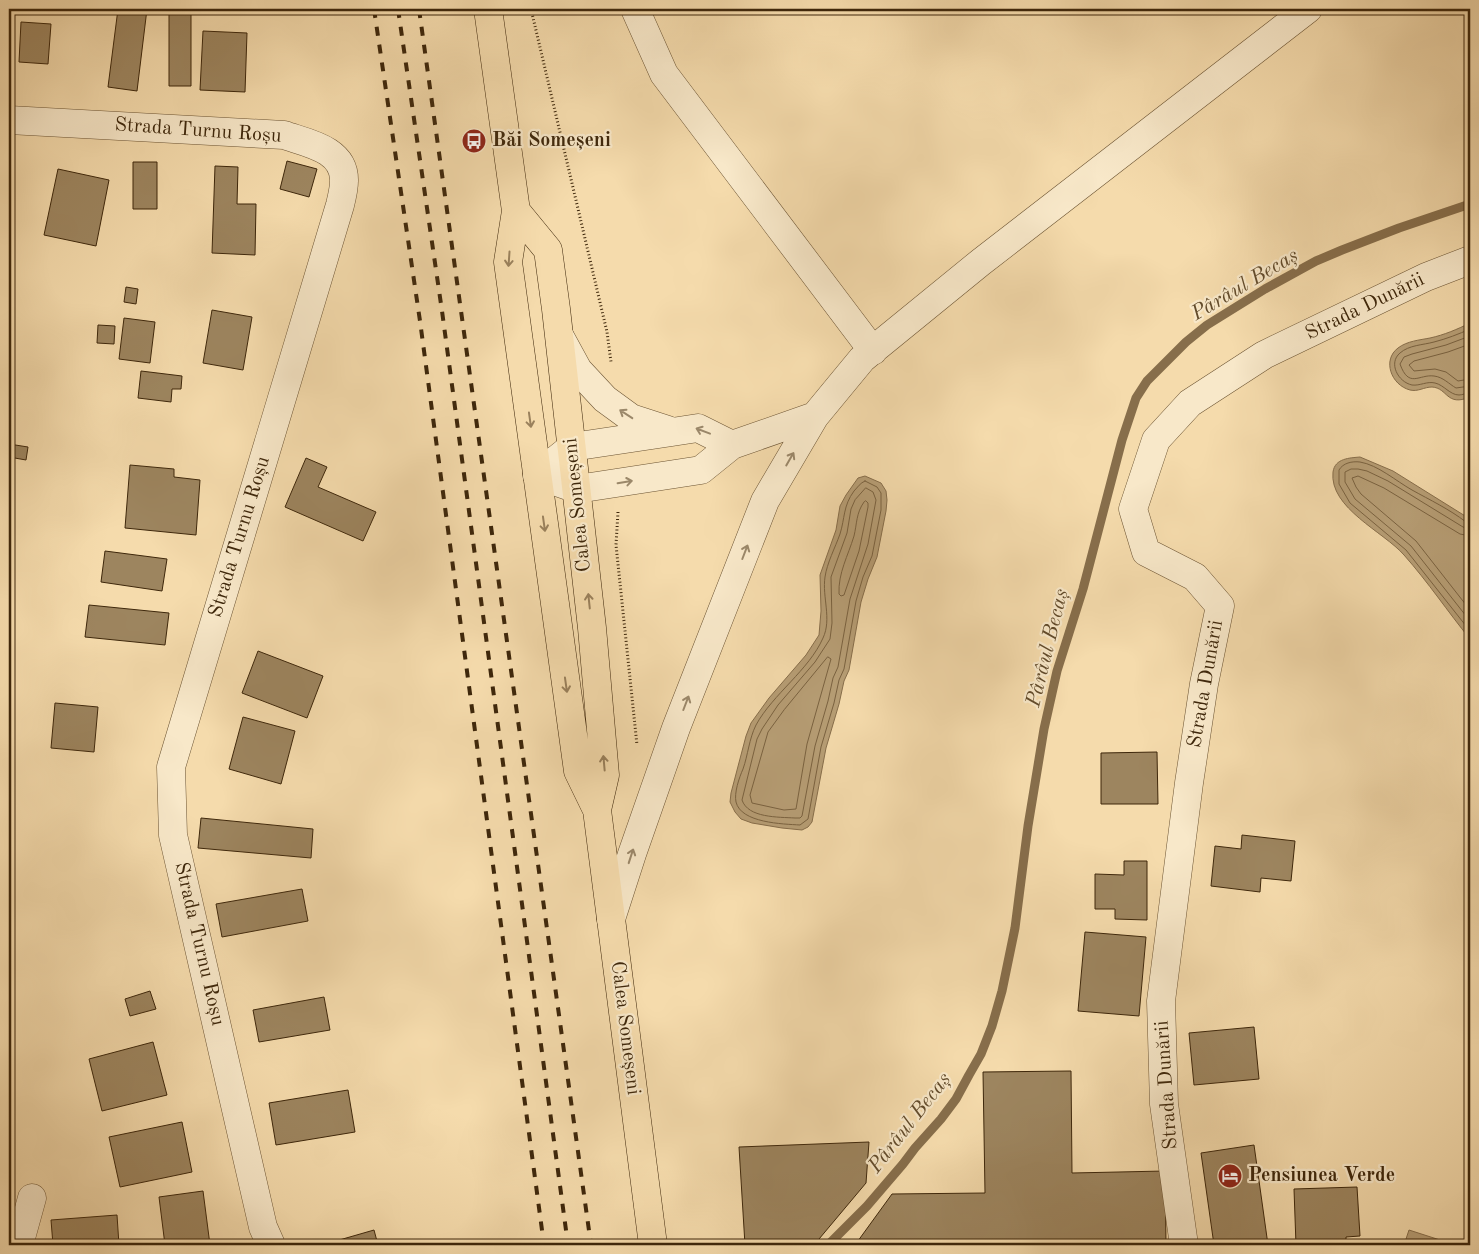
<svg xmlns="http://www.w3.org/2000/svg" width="1479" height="1254" font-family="'Old Standard TT',serif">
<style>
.water{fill:#b79e75;stroke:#876e4b}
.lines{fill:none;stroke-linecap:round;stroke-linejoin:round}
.shore{stroke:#7a6240;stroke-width:1}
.stream{stroke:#876e4b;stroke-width:9}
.building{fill:#9d855f;stroke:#3e270b}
.minor-casing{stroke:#6c5433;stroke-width:29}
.major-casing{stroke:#3e270b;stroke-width:29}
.path{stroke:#3e270b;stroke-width:3;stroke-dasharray:1 2.5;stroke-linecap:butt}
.minor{stroke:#f8e8c9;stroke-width:28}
.major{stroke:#f5dbac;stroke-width:28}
.rail{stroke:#3e270b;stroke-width:4;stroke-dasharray:9 9;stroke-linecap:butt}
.oneway{stroke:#9a815c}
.oneway2{stroke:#9b886a}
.labels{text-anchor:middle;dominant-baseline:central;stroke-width:4.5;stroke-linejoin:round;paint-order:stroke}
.street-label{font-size:20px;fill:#3e270b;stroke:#f8e8c9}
.poi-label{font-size:20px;font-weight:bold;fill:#3e270b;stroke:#f8e8c9;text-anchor:start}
.water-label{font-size:21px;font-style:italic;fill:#624b2b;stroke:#f8e8c9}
</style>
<rect width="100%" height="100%" fill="#f5dbac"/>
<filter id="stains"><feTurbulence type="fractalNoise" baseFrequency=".004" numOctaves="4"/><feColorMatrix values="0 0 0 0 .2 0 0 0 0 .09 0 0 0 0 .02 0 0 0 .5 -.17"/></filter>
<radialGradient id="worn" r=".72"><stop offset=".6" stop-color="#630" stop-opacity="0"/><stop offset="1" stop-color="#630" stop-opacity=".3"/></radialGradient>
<path class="water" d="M 1470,323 L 1470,397 C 1446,407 1448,388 1432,387 C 1424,387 1418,392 1410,390 C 1391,385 1382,360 1398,348 C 1407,341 1420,340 1430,338 C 1444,335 1458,329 1470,323 Z
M 1360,457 L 1393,471 L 1470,519 L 1470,639 C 1448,612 1428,582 1404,555 C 1384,532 1329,508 1333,472 C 1335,458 1350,458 1360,457 Z
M 865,476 L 881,483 L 886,491 L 887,500 L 886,511 L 877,557 L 868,579 L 861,602 L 849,670 L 844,681 L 839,704 L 826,748 L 812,822 L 808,827 L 802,830 L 782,828 L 752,823 L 741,819 L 735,812 L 730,802 L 731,793 L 746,736 L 751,723 L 769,698 L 806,655 L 819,635 L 821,611 L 820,575 L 836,530 L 840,506 L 846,495 L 858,478 Z
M 1409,1230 L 1440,1240 L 1438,1245 L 1404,1245 Z"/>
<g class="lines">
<path class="shore" d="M 1470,329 C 1459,334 1446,339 1434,342 C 1423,345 1409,345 1400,353 C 1388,363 1398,382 1412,385 C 1420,386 1427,381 1435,383 C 1444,385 1450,395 1459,395 C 1463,395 1466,393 1470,392
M 1470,336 L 1446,345 L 1412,354 L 1404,357 L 1400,364 C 1409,389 1419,374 1434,376 C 1443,377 1449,384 1456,388 L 1470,386
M 1470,344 L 1448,352 L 1414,361 L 1409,365 L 1414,371 L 1435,369 L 1446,372 L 1458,381 L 1470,379
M 865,481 L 877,487 L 881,493 L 881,510 L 872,556 L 863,577 L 856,601 L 844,669 L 839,680 L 834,703 L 821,747 L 808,819 L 800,825 C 783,824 741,823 736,802 C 734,793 739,778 743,769 C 748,755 749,739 756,725 C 773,694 809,670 823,638 C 832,619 822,597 825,577 C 827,563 835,548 840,534 C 845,518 843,506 854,491 C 858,487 860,483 865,481 Z
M 866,488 L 873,492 L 876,500 L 868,544 L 850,599 L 838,667 L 833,678 L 828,701 L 815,746 L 802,816 L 800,818 L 795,818 C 778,817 748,818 742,800 L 757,739 L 762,729 L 778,705 L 815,662 L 830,639 L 832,623 L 831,577 L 847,533 L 851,509 L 855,500 Z
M 866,501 L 868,503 L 868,507 L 859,551 L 844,595 L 841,596 L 839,594 C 838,573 848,556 854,536 C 857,524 856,513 864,502 Z
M 1470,522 L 1466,522 C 1449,509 1430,500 1412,490 C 1396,481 1378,465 1360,462 C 1352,461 1343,463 1339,470 L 1339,484 L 1350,503 L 1406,550 L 1470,631
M 1470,529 L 1463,527 L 1388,481 L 1367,471 L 1358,469 L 1351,469 L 1345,472 L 1345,482 L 1355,499 L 1411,546 L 1470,621
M 1470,536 L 1460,534 L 1384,488 L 1358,476 L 1352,478 L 1356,487 L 1361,494 L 1416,541 L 1470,610
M 828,657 L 831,659 L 807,744 L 796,809 L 784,810 L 752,803 L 750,795 L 768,732 L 784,710 Z"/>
<path class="stream" d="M 828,1245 L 867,1206 L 903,1164 L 915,1148 L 941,1119 L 956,1099 L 969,1075 L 981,1054 L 992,1026 L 1002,991 L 1015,928 L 1028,826 L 1044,729 L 1057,671 L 1083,589 L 1122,440 L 1136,398 L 1147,381 L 1186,342 L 1207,325 L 1265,289 L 1316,261 L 1342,250 L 1399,228 L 1470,204"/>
</g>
<path class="building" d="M 118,9 L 147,9 L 137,91 L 108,87 Z
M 191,13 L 191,86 L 169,86 L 169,14 Z
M 21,22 L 51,24 L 48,64 L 19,62 Z
M 203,31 L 247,33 L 245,92 L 200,90 Z
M 287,161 L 317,169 L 309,197 L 280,189 Z
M 133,162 L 157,162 L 157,209 L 133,209 Z
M 215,166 L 238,167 L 237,204 L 256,204 L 255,255 L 212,253 Z
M 58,169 L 109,180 L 96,246 L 44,235 Z
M 126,287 L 138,289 L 136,304 L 124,302 Z
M 212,310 L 252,317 L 243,370 L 203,363 Z
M 124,318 L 155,322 L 150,363 L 119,359 Z
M 98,325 L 115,326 L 114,344 L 97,343 Z
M 141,371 L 182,376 L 181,389 L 172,389 L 171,402 L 138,398 Z
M 9,444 L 28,447 L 26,460 L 9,457 Z
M 306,458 L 327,467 L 318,487 L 376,512 L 363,541 L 285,507 Z
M 130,465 L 174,469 L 174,477 L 200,480 L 196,535 L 125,528 Z
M 105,551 L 167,559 L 162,591 L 101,582 Z
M 89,605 L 169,613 L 165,645 L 85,637 Z
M 258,651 L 323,676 L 307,718 L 242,693 Z
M 55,703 L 98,707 L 94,752 L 51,748 Z
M 243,717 L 295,731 L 281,784 L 229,769 Z
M 1157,752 L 1158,804 L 1101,804 L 1101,753 Z
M 9,757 L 14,758 L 9,777 Z
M 201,818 L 313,829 L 311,858 L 198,848 Z
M 1242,835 L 1295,841 L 1291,881 L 1261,878 L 1260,892 L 1211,886 L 1215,846 L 1241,849 Z
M 1124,861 L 1147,861 L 1147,920 L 1115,919 L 1115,909 L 1095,909 L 1095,874 L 1124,875 Z
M 302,889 L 308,921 L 222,937 L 216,904 Z
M 1085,932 L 1146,937 L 1139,1016 L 1078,1011 Z
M 150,991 L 156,1009 L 130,1016 L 125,999 Z
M 324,997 L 330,1030 L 259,1042 L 253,1010 Z
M 1254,1027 L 1259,1079 L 1194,1085 L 1189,1033 Z
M 153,1042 L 167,1095 L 102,1111 L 89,1059 Z
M 1071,1071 L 1072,1173 L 1165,1171 L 1166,1245 L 855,1245 L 892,1194 L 985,1193 L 983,1072 Z
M 348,1090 L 355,1132 L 276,1145 L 269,1103 Z
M 182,1122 L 192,1172 L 120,1187 L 109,1137 Z
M 869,1142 L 866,1183 L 814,1245 L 745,1245 L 739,1147 Z
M 1254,1145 L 1268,1245 L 1214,1245 L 1201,1153 Z
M 1357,1187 L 1360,1236 L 1346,1237 L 1346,1245 L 1296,1245 L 1294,1189 Z
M 203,1191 L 210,1245 L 165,1245 L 159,1197 Z
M 117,1215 L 119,1245 L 53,1245 L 51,1220 Z
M 374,1230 L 378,1245 L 322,1245 Z"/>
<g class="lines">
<defs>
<path id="minor" d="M 635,9 L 664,74 L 873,351
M 9,120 L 284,135 C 307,143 345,149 344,181 C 344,189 342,197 340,205 L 171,767 L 173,835 L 263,1227 L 271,1245
M 560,337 L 578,370 L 605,399 L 631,418 L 668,430
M 537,475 L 577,489 L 701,470 L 732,445 L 815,416
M 537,475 L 572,447 L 672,432 L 698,428 L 732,445
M 611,919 L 632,854 L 676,728 L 765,501 L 815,416 L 862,359 L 981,262 L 1308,9
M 19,1245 L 32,1198
M 1184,1245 L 1164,1104 L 1161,1001 L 1189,783 L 1204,684 L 1220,606 L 1195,577 L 1146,552 L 1133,509 L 1156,440 L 1190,403 L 1264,355 L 1426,277 L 1470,260"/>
<path id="major" d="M 488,9 L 516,211 L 508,262 L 578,771 L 597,810 L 653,1245
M 516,211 L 548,250 L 556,309 L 592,628 L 605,775 L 597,810"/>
</defs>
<use href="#minor" class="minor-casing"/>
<use href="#major" class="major-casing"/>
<path class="path" d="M 531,9 L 607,332 L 611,362
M 618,512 L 616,545 L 637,745"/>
<use href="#minor" class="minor"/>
<use href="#major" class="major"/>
<path class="rail" d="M 374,9 L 420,321 L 544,1245
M 398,9 L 442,311 L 568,1245
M 419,9 L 591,1245"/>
</g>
<defs><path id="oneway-shaft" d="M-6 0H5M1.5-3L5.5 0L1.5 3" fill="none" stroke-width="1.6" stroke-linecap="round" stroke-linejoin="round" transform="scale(1.25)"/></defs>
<g class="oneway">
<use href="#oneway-shaft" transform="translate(509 259) rotate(94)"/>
<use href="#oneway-shaft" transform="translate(530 420) rotate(82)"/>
<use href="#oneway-shaft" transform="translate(544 524) rotate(82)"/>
<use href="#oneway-shaft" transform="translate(589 601) rotate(-96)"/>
<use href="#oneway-shaft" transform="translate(566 685) rotate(82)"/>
<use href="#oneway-shaft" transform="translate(604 763) rotate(-95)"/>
</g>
<g class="oneway2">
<use href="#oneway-shaft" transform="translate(626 414) rotate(-147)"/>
<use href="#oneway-shaft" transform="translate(703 431) rotate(-159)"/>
<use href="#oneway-shaft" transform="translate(790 459) rotate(-60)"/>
<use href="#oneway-shaft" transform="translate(625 482) rotate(-9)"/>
<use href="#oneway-shaft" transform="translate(745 552) rotate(-69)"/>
<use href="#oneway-shaft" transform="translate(686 703) rotate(-69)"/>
<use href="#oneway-shaft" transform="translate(631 856) rotate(-72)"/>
</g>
<defs>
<symbol id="bus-disc" viewBox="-11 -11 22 22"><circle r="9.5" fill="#8f2418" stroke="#f8e8c9"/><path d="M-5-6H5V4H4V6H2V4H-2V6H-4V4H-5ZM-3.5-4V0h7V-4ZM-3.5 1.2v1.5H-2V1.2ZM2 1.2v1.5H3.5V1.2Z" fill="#fff"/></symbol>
<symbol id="hotel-disc" viewBox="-11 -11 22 22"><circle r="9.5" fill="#8f2418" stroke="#f8e8c9"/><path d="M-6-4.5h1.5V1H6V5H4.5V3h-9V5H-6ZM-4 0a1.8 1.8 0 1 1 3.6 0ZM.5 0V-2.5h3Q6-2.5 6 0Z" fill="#fff"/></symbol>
</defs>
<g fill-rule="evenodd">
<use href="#bus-disc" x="460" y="127" width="28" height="28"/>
<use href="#hotel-disc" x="1216" y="1162" width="28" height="28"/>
</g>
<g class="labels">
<g class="street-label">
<text transform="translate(198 131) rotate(4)">Strada Turnu Roșu</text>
<text transform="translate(1365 307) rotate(-26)">Strada Dunării</text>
<text transform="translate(578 505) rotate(-96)">Calea Someșeni</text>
<text transform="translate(240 537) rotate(-73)">Strada Turnu Roșu</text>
<text transform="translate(1206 684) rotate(-80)">Strada Dunării</text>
<text transform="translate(199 944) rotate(77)">Strada Turnu Roșu</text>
<text transform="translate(625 1028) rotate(83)">Calea Someșeni</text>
<text transform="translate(1167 1085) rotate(-94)">Strada Dunării</text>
</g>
<g class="poi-label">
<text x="492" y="141">Băi Someșeni</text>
<text x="1248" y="1176">Pensiunea Verde</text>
</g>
<g class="water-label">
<text transform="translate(1245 285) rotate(-31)">Pârâul Becaș</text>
<text transform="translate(1048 648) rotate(-76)">Pârâul Becaș</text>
<text transform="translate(910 1123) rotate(-52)">Pârâul Becaș</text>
</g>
</g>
<rect width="1479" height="1254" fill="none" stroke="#f5dbac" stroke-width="30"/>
<rect x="10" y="10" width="1459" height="1234" fill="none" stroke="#3e270b" stroke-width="2.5"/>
<rect x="15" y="15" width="1449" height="1224" fill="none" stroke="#3e270b"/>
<rect width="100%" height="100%" filter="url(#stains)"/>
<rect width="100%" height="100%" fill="url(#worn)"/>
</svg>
